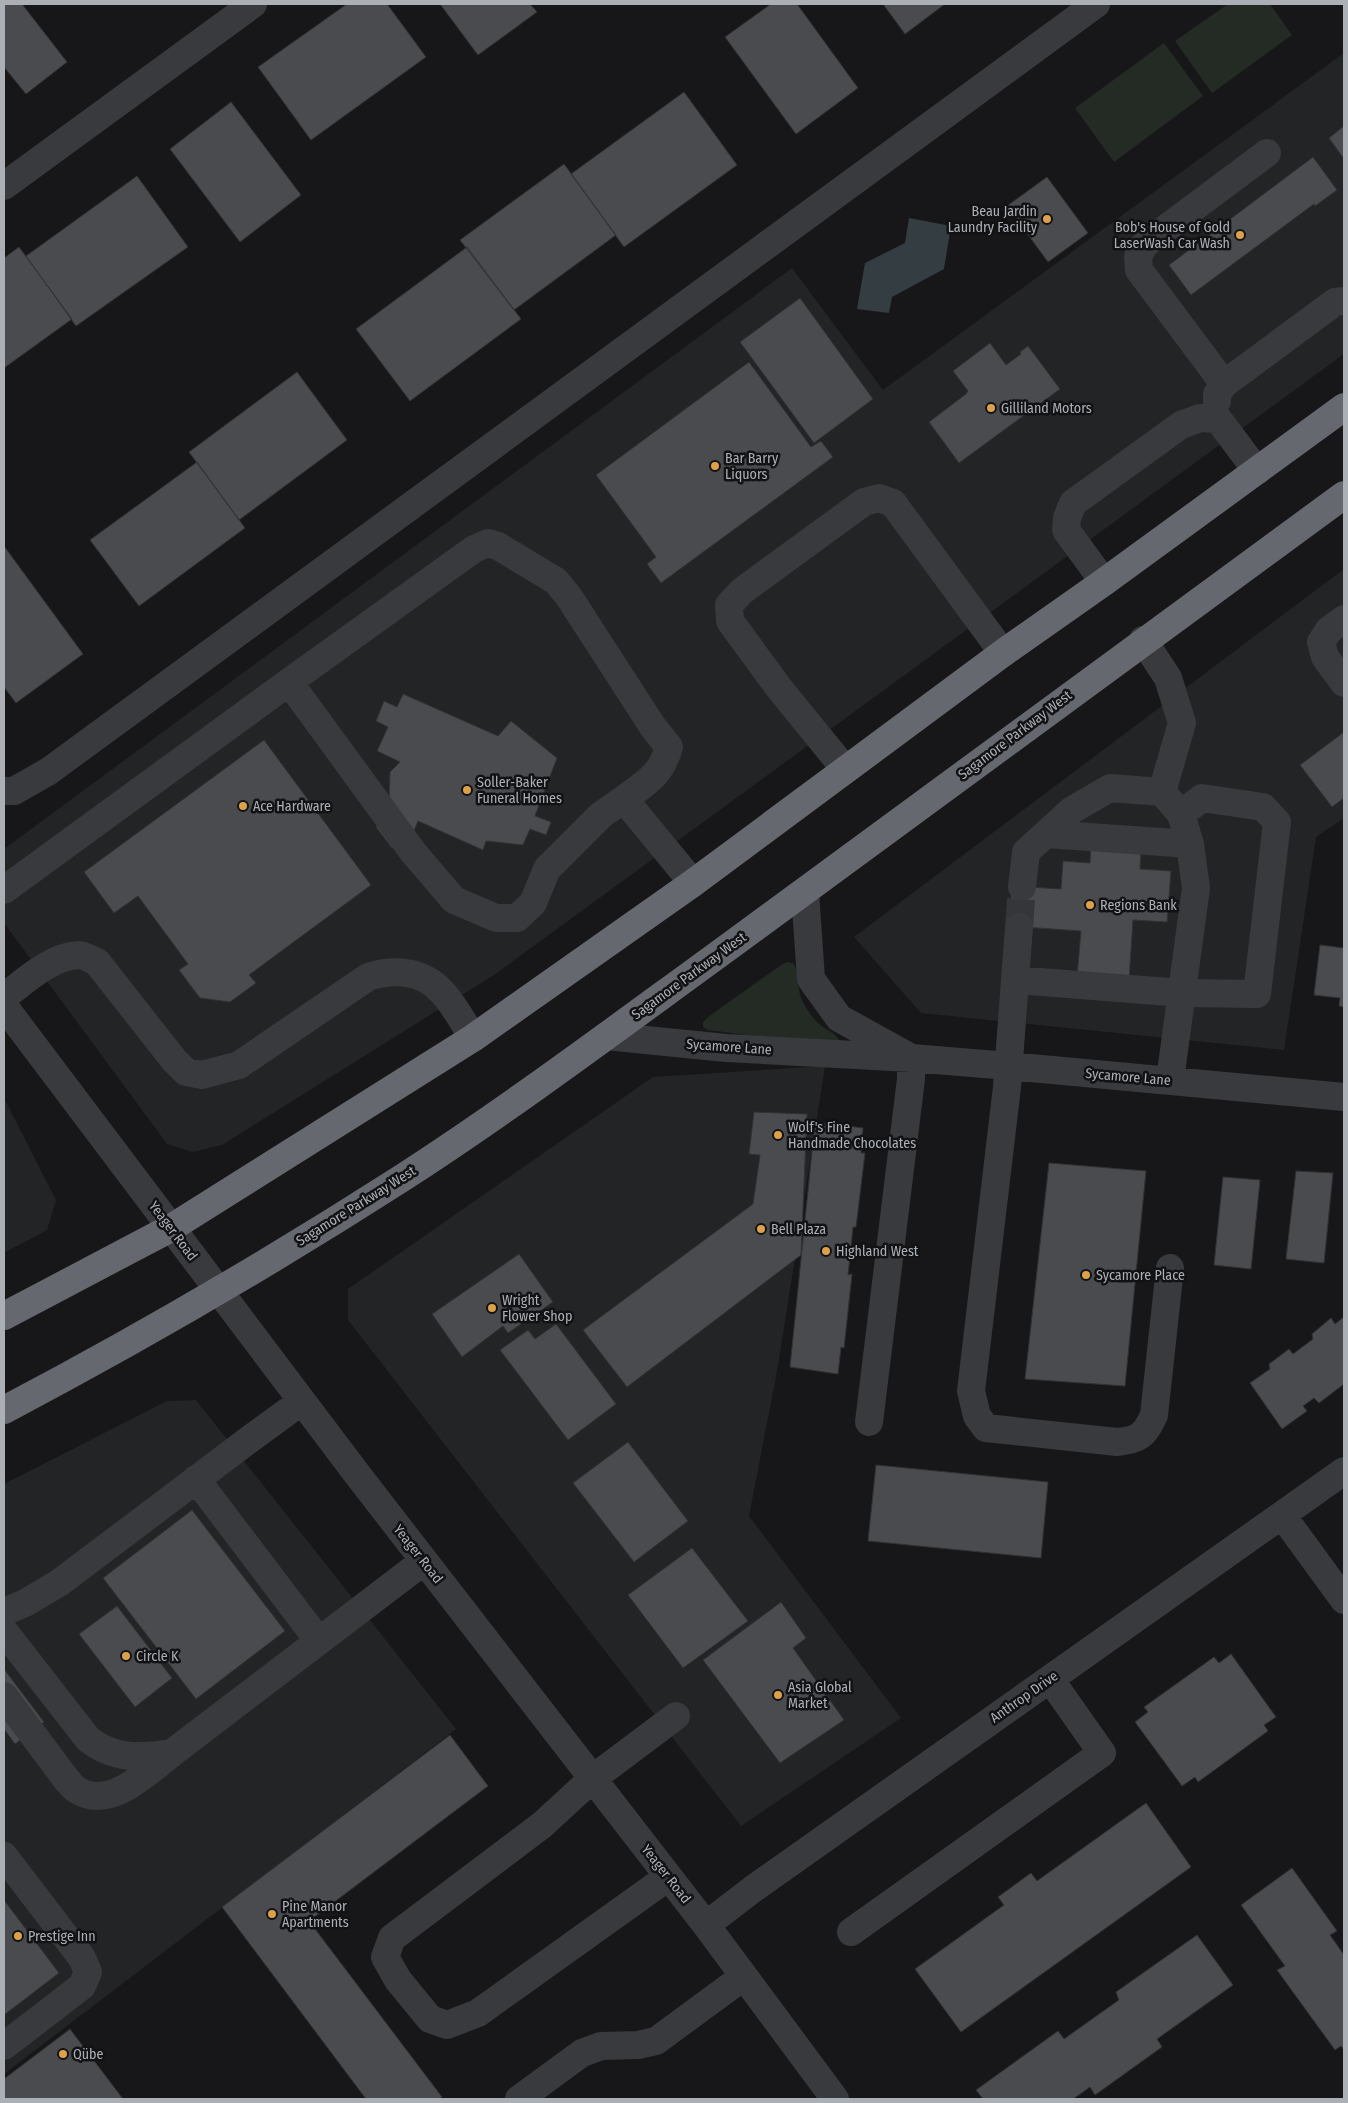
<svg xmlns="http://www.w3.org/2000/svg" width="1348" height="2103" font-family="'Fira Sans Condensed',sans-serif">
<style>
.built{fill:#232426}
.green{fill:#242a24}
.water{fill:#343d42}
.building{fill:#494b4e;stroke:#323235}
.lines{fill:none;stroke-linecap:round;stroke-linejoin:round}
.minor-tunnel{stroke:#353639;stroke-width:28;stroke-dasharray:28 14;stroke-linecap:butt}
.minor{stroke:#393a3e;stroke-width:28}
.highway{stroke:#65686e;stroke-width:28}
.poi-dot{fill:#dda04b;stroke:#121214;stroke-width:2}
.labels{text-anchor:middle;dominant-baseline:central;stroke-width:5;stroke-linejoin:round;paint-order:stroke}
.poi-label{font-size:14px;fill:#abb0b7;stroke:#121214;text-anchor:start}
.street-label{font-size:14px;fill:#abb0b7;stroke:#121214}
</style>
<rect width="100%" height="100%" fill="#171719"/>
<path class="built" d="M 1344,53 L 1344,354 L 494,975 L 222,1145 L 193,1152 L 167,1144 L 4,923 L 4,849 L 792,268 L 883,390 Z
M 1344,569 L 1344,818 L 1316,837 L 1284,1050 L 921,1013 L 854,937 Z
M 825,1066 L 778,1366 L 749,1516 L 901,1718 L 741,1826 L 348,1320 L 348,1289 L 653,1077 Z
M 4,1098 L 56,1200 L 47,1230 L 4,1253 Z
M 196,1400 L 456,1729 L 4,2074 L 4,1484 L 167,1401 Z"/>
<path class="green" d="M 1228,4 L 1270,4 L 1292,35 L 1212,93 L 1175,41 Z
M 1164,43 L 1203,96 L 1114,162 L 1075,108 Z
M 787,962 L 793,963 C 800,972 797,987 801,998 C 805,1008 814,1020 823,1027 C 829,1031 834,1033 839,1039 L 837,1044 L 832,1046 L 708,1030 L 703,1027 L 703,1022 L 708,1017 L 781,965 Z"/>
<path class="water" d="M 909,218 L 951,226 L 944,269 L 892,297 L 889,313 L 857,309 L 865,263 L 905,243 Z"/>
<path class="building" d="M 4,4 L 22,4 L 67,62 L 26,94 L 4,67 Z
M 347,4 L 387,4 L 426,57 L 311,140 L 258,67 Z
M 440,4 L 530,4 L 537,12 L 478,55 Z
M 771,4 L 797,4 L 858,88 L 796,134 L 725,37 Z
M 883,4 L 945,4 L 905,34 Z
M 684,92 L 737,165 L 624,247 L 571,174 Z
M 231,102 L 301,195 L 240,242 L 170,149 Z
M 1344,126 L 1344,159 L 1329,138 Z
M 1313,157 L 1337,190 L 1315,206 L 1314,204 L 1191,295 L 1169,265 Z
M 564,164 L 616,235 L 514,310 L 460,240 Z
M 137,176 L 188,247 L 76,326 L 26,256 Z
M 1047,177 L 1088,233 L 1048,262 L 1007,206 Z
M 19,247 L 72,319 L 4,368 L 4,258 Z
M 467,247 L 521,319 L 410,401 L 356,329 Z
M 800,298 L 873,399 L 814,443 L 740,342 Z
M 990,343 L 1006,365 L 1021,354 L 1020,352 L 1028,346 L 1060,389 L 959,463 L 929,422 L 966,394 L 968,391 L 953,371 Z
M 749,362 L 811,447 L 821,441 L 833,457 L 661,583 L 647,564 L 656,557 L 596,475 Z
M 297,372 L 347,440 L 239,520 L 189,452 Z
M 197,462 L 245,528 L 139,606 L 90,540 Z
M 4,546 L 83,654 L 16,703 L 4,687 Z
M 403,694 L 498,736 L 511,721 L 557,758 L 535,816 L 551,822 L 546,835 L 530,829 L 523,845 L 486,841 L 483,850 L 418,821 L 414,831 L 392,848 L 376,827 L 396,812 L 389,808 L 390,772 L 400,762 L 377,751 L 388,727 L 376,721 L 384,701 L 397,707 Z
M 1344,732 L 1344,798 L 1332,807 L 1300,765 Z
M 264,740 L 371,885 L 249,975 L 256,983 L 230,1002 L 200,998 L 179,970 L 188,964 L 138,896 L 114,913 L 84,872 Z
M 1091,846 L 1141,850 L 1140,869 L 1171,871 L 1167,922 L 1133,920 L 1129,980 L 1077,977 L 1081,931 L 1009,926 L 1012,886 L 1061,889 L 1063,861 L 1090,863 Z
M 1320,945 L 1344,948 L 1344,1007 L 1339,1006 L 1340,998 L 1314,995 Z
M 754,1112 L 807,1114 L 801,1255 L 627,1387 L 583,1330 L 753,1204 L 760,1155 L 749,1154 Z
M 815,1122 L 863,1128 L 861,1153 L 865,1153 L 856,1227 L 853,1227 L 848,1275 L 852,1274 L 844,1348 L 841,1347 L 838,1374 L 790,1367 Z
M 1049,1163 L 1146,1171 L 1125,1386 L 1025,1379 Z
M 1296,1171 L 1333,1173 L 1324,1263 L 1286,1259 Z
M 1223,1177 L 1260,1180 L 1251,1269 L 1214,1265 Z
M 519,1254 L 553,1302 L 508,1333 L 503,1326 L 462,1357 L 432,1314 Z
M 1344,1317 L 1344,1384 L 1319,1403 L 1314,1398 L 1303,1406 L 1307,1411 L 1282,1429 L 1250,1383 L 1270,1369 L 1269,1364 L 1289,1349 L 1293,1354 L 1313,1339 L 1312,1334 L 1331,1318 L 1335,1324 Z
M 556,1324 L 616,1404 L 568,1440 L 500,1350 L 528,1330 L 535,1339 Z
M 628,1442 L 688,1521 L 634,1562 L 573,1483 Z
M 876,1465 L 1048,1482 L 1041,1558 L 868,1541 Z
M 192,1510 L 285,1631 L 196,1699 L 103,1578 Z
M 692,1548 L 748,1621 L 683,1668 L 628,1595 Z
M 781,1602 L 806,1638 L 793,1648 L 844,1720 L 780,1763 L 703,1660 Z
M 117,1606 L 172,1678 L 135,1707 L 79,1634 Z
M 1231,1654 L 1276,1717 L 1264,1725 L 1268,1731 L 1198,1782 L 1195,1777 L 1182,1786 L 1135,1722 L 1148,1712 L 1144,1707 L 1214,1657 L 1219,1663 Z
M 4,1669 L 44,1722 L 15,1744 L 4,1729 Z
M 450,1735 L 488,1786 L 309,1921 L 442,2097 L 439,2099 L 366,2099 L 222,1907 Z
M 1146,1803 L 1191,1867 L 961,2032 L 915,1969 L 1004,1905 L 998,1897 L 1031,1873 L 1037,1881 Z
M 1292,1868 L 1337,1931 L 1330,1935 L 1344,1955 L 1344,2050 L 1341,2046 L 1335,2050 L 1277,1970 L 1285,1966 L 1241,1905 Z
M 4,1900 L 59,1973 L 4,2015 Z
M 1197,1935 L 1233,1985 L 1157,2039 L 1162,2047 L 1095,2095 L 1090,2087 L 1073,2099 L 983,2099 L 976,2090 L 1058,2031 L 1064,2039 L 1119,2000 L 1116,1992 Z
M 70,2029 L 123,2099 L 4,2099 L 4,2079 Z"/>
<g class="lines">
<path class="minor-tunnel" d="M 1019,927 L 1022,887"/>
<path class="minor" d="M 4,186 L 253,4
M 1224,384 L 1139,270 L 1138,256 L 1145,244 L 1267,153
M 1217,401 L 1217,394 L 1224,384 L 1335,302 L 1344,301
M 1104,582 L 1066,530 L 1067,518 L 1073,503 L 1181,425 L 1200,418 L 1218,419 L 1257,471
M 1344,619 L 1329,630 L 1321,642 L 1325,657 L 1344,683
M 1143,640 L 1168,678 L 1182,723 L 1162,792
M 289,682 L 413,852 L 454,900 L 496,918 L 517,918 L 533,903 L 547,869 L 601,815 L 624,799
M 845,769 L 779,688 L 730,621 L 729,605 L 742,591 L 864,502 L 879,498 L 893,503 L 1003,653
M 4,791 L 14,791 L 49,771 L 1096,4
M 1046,834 L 1190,844
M 1022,887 L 1026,852 L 1072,810 L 1110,788 L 1162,792 L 1181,814 L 1190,844 L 1196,888 L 1170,1080
M 4,890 L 289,682 L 474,549 L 488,543 L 498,546 L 556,581 L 569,597 L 653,727 L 669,747 C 661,775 647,782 624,799 L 693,883
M 805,892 L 811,979 L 839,1018 L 906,1055
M 1019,927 L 1007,1087 L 971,1391 L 977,1416 L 986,1428 L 1117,1442 C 1138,1440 1145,1436 1154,1415 L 1170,1268
M 1015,980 L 1182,993 L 1257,994 L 1277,822 L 1263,807 L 1202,798 L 1181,814
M 4,997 C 25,981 51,956 79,955 C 84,955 92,960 97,962 L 174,1060 L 186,1072 L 202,1075 L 239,1065 L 368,977 C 393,969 421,970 440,990 C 453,1002 464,1024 473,1038
M 4,1006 L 357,1474 L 706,1925 L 835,2099
M 606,1036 L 726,1048 L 911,1058 L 1009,1066 L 1344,1097
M 869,1422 L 911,1079 L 911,1058
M 196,1479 L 318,1640
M 1282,1515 L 1344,1600
M 4,1612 L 25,1603 L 59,1583 L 250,1439 L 302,1401
M 4,1631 L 88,1739 C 115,1760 140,1758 172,1753 L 424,1561
M 4,1696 L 66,1779 C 70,1783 73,1788 77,1790 C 110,1811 147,1772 171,1754
M 4,1856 L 82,1958 L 88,1972 L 82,1986 L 4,2046
M 668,1877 L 478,2013 L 447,2025 L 430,2019 L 398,1980 L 385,1957 L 392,1938 L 542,1825 L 592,1779 L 676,1716
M 706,1925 L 753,1889 L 1344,1471
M 851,1932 L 1102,1753 L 1050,1679
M 519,2099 L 582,2053 L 601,2046 L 638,2045 L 656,2041 L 743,1977"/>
<path class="highway" d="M 4,1316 L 171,1228 L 473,1038 L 693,883 L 1003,653 L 1104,582 L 1344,407
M 4,1410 C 139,1339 271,1262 399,1180 C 506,1111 609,1034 712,959 C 924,805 1133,648 1344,495"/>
</g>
<g class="poi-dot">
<circle cx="1047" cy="219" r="5"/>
<circle cx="1240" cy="235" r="5"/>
<circle cx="991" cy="408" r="5"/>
<circle cx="715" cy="466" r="5"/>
<circle cx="467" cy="790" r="5"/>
<circle cx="243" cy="806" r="5"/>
<circle cx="1090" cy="905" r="5"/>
<circle cx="778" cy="1135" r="5"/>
<circle cx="761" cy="1229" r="5"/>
<circle cx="826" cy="1251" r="5"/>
<circle cx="1086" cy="1275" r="5"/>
<circle cx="492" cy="1308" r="5"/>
<circle cx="126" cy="1656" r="5"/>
<circle cx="778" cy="1695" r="5"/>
<circle cx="272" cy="1914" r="5"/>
<circle cx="18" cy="1936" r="5"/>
<circle cx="63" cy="2054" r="5"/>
</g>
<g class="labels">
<g class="poi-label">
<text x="1037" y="211" text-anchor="end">Beau Jardin<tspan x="1037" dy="16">Laundry Facility</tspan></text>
<text x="1230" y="227" text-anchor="end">Bob's House of Gold<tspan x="1230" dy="16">LaserWash Car Wash</tspan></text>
<text x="1001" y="408">Gilliland Motors</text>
<text x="725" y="458">Bar Barry<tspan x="725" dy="16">Liquors</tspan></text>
<text x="477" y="782">Soller-Baker<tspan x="477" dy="16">Funeral Homes</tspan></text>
<text x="253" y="806">Ace Hardware</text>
<text x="1100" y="905">Regions Bank</text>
<text x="788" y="1127">Wolf's Fine<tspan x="788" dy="16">Handmade Chocolates</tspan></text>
<text x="771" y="1229">Bell Plaza</text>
<text x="836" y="1251">Highland West</text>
<text x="1096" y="1275">Sycamore Place</text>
<text x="502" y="1300">Wright<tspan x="502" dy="16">Flower Shop</tspan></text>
<text x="136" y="1656">Circle K</text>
<text x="788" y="1687">Asia Global<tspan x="788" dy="16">Market</tspan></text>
<text x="282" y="1906">Pine Manor<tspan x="282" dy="16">Apartments</tspan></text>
<text x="28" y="1936">Prestige Inn</text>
<text x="73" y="2054">Qübe</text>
</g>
<g class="street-label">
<text transform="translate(1015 735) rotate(-37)">Sagamore Parkway West</text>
<text transform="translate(689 976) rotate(-36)">Sagamore Parkway West</text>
<text transform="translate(729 1047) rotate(4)">Sycamore Lane</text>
<text transform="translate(1128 1077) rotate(5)">Sycamore Lane</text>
<text transform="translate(356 1206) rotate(-32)">Sagamore Parkway West</text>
<text transform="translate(173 1231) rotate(53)">Yeager Road</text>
<text transform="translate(418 1554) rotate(52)">Yeager Road</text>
<text transform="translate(1024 1697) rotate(-35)">Anthrop Drive</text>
<text transform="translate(666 1874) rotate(52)">Yeager Road</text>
</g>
</g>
<rect width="1348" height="2103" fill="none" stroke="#abb0b7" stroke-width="10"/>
</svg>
